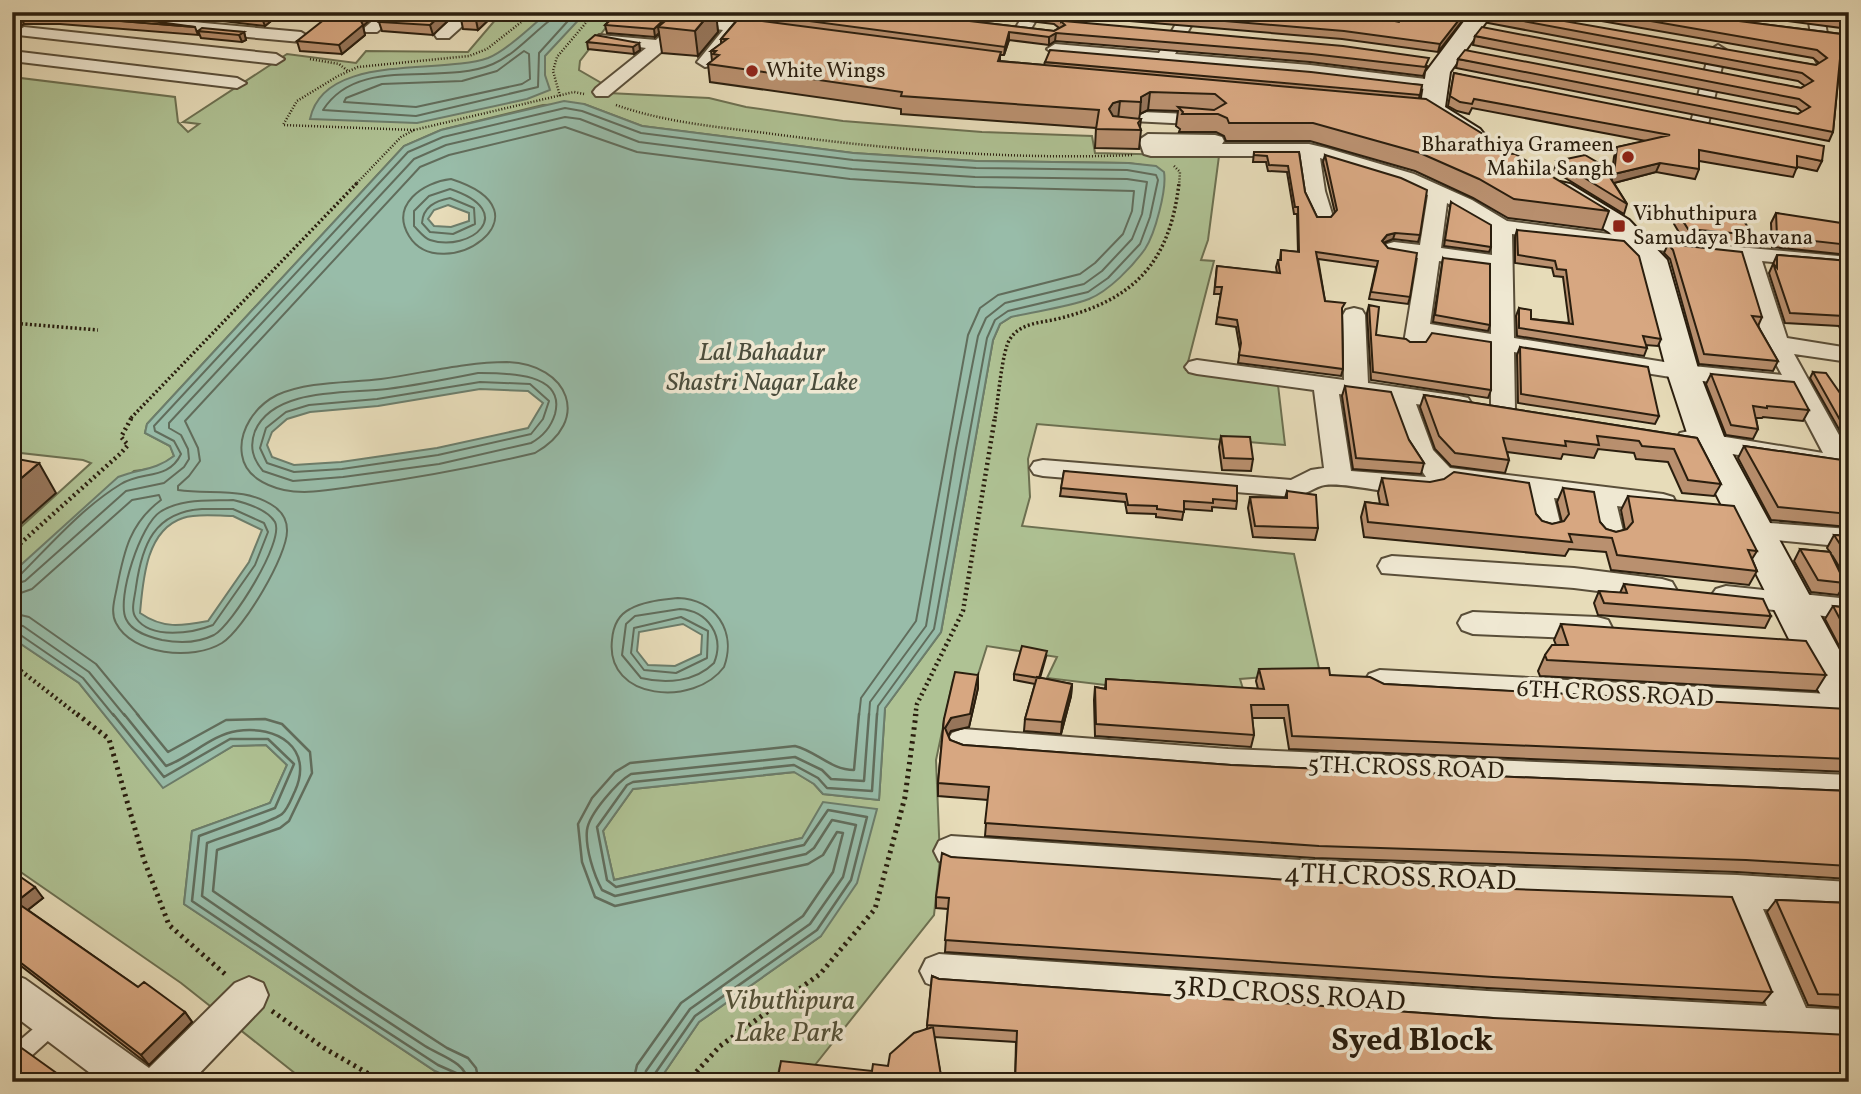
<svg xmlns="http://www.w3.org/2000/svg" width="1861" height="1094" font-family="Vollkorn,serif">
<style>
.green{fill:#afc294;stroke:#6c7051;stroke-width:2}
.water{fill:#98bca9;stroke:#6c7d6b;stroke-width:2;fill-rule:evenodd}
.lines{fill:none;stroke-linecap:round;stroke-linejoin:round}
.shore-far1{stroke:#616d5c;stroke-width:2}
.shore{stroke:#616d5c;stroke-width:2.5}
.lane-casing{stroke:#594e39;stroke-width:4}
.street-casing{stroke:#594e39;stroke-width:4}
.secondary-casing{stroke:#2a1e0e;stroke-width:4}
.path-far3{stroke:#2a1e0e;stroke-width:2.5;stroke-dasharray:1 2;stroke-linecap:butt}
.path-far2{stroke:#2a1e0e;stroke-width:3.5;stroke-dasharray:2 2.5;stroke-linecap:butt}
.path-far1{stroke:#2a1e0e;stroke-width:4.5;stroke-dasharray:2 3.5;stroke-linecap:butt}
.path{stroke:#2a1e0e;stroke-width:5;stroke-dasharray:2.5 4.5;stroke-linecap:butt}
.lane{fill:#efe8d2;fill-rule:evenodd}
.street{fill:#efe8d2;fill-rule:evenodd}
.secondary{fill:#efe8d2;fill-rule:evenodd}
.wall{fill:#b9906f;stroke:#2a1e0e;stroke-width:2}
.shaded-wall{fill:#96755a;stroke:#2a1e0e;stroke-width:2}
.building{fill:#d7a781;stroke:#2a1e0e;stroke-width:2}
.poi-dot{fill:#8f2418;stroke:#efe8d2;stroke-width:2.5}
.labels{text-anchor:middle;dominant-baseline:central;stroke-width:7;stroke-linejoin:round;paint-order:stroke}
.far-poi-label{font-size:21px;fill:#2a1e0e;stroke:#efe8d2;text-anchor:start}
.street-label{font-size:24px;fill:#2a1e0e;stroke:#efe8d2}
.water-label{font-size:26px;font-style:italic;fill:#4b4d3c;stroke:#efe8d2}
.near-street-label{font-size:28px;fill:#2a1e0e;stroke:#efe8d2}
.near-park-label{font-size:28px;font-style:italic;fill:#524f36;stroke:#efe8d2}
.near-neighbourhood-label{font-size:32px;font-weight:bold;fill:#2a1e0e;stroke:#efe8d2}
</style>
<rect width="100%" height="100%" fill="#e7dcb9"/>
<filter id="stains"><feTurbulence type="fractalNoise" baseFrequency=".00286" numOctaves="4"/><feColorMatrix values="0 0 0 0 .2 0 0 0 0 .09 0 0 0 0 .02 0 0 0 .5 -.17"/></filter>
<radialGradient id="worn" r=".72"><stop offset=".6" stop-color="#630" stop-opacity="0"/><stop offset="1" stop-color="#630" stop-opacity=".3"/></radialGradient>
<path class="green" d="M 502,12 L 618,12 L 580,61 L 579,70 L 603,84 L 608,93 L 709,98 L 746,107 L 843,121 L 982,132 L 1092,136 L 1095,153 L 1219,156 L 1208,240 L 1201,260 L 1214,261 L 1186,370 L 1278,385 L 1285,445 L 1037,424 L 1028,459 L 1030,497 L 1022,526 L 1294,554 L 1320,673 L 1240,679 L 1247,702 L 1047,678 L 1057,657 L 987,646 L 976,681 L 953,680 L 936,760 L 940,859 L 934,915 L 811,1070 L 780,1066 L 776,1082 L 658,1082 L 699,1022 L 821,936 L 802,838 L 614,880 L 603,831 L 633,789 L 795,772 L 814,784 L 823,794 L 879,800 L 885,708 L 941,632 L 993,340 L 1000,324 L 1011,317 L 1156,167 L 1128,163 L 976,161 L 853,153 L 642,126 L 584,104 L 543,105 L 441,130 L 404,146 L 147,424 L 145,433 L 170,446 L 174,456 L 158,468 L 134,471 L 12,573 L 12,535 L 91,463 L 83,460 L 12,452 L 12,77 L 175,97 L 178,122 L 188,132 L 199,124 L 183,122 L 287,54 L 356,63 L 366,51 L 468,52 Z
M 12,638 L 79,683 L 163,787 L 233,746 L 266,745 L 287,765 L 270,803 L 192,831 L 184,904 L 435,1071 L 459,1082 L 306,1082 L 181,983 L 12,866 Z"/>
<path class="water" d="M 548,12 L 586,12 L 545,56 L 545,75 L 550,90 L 527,99 L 417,123 L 310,119 C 324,52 440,75 488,58 C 506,51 533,25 548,12 Z
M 564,101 L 584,104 L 642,126 L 853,153 L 976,161 L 1128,163 L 1156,166 L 1164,172 C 1167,189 1155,234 1145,249 C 1133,266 1109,291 1089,299 C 1065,308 1036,311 1011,317 L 1000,324 L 993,340 L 941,632 L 885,708 L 879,800 L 823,794 L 814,784 L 794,772 L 633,789 L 603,831 L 614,880 L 802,838 L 823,802 L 877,809 L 857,883 L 821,936 L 699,1022 L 658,1082 L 459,1082 L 435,1071 L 184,904 L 192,831 L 270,803 L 287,765 L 266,745 L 233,746 L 163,788 L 79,683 L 12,638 L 12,573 L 118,477 C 141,468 154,471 174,456 L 170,446 L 145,433 L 147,424 L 404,146 L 441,130 ZM 448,205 L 469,213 L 469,221 L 451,227 L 434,226 L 428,219 L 434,210 ZM 480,389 L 528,391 L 543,403 L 528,428 L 437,448 L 341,462 L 294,465 L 272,457 L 267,445 L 272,432 L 287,419 L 310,412 L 378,406 ZM 233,516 L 262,530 L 249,562 L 208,621 C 181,626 163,629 140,613 C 143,580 146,530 183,518 C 197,513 218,516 233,516 ZM 683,624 L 702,635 L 701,654 L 675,666 L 648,665 L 637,651 L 639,632 Z"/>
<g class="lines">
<path class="shore-far1" d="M 552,12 L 549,21 C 531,35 514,55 493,64 C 440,87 359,54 323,110 L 416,116 L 538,87 L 539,53 L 576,12
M 524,51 L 529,54 L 530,79 L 522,84 L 416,107 L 344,102 L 346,98 L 382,84 L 462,81 L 497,71 Z
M 451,179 C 558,213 441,288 409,236 C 390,205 423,182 451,179 Z
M 450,189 C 520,212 470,253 430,240 C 424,238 419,231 414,226 L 414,211 L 429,196 Z
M 450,198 L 474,208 L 475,224 L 453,234 L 430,232 L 422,223 C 423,207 435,201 450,198 Z
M 507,362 C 569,364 592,421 535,453 C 476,467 417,478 358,486 C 334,489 308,495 284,490 C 266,486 245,476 242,455 C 238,431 255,406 277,395 C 309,381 348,383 381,379 C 424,373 465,362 507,362 Z
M 478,373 C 506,373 566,372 555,414 C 551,427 542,437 531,443 L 439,464 L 343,477 L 293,481 L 263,471 C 253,459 249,447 255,431 C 274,387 348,394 387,389 C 418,385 448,379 478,373 Z
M 480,382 L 530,384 L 549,401 L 543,419 L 531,434 L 438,455 L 342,469 L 294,472 L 267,463 L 260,448 L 266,428 L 286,412 L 309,405 L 377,399 Z
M 233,500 C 246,503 267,509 275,522 C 285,541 232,625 214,635 C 198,643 178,643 162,640 C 149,637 132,632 126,619 C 116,598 141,524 160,512 C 181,498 210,501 233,500 Z
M 202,509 L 233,509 L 264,523 L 268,532 L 255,565 L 213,625 C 193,633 151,640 136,618 C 130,610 135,597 136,587 C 142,545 154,512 202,509 Z
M 12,577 L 20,575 C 51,544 83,507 121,484 C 142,471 169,480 181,454 L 174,441 L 155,431 L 154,426 L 408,152 L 443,137 L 565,108 L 582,111 L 641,133 L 853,160 L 976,168 L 1127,170 L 1156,175 L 1158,180 L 1150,217 L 1140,244 L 1108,278 L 1088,292 L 1008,311 L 995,320 L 987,338 L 934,629 L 878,706 L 877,716
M 12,585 L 25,581 L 126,491 L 164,483 L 184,467 L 189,459 L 188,449 L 181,435 L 169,428 L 169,423 L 414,159 L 446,145 L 565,117 L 580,119 L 639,142 L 852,169 L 975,177 L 1127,179 L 1147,182 L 1142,214 L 1132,239 L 1102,271 L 1084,284 L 1005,303 L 986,318 L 978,336 L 956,448 L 926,626 L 870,702 L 869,716
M 12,596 L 32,589 L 132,500 L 159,495 L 161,500 C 130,523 124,551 117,587 C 115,598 110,612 116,623 C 132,655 193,661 222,643 C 243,630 288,555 287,530 C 287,521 283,513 275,507 C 245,486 212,495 178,490 L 178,486 L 189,476 L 200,461 L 198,448 L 185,421 L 420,167 L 449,155 L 565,127 L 637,152 L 850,179 L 975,187 L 1134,191 L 1132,211 L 1123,234 L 1095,263 L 1080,274 L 998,295 L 980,308 L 968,335 L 916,621 L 861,698 L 859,716
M 678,598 C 715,599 737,631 724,667 C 695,707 605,701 612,640 C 613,627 618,615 630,609 C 644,601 662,600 678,598 Z
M 680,609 C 708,611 725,636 714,663 C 695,682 666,684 641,678 L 622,655 L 626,624 L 635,616 Z
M 12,613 L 29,617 L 96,664 L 139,716
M 681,617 L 708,631 L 707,658 L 676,673 L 644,670 L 631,653 L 634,628 Z
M 12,624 L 23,626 L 89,672 L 125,716
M 12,632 L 19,634 L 83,678 L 114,716"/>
<path class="shore" d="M 113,714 L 164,777 L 230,739 L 268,739 L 294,764 L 275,808 L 199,836 L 192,901 L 352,1009 L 438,1065 L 456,1073 L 459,1082
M 124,714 L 166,766 C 191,757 211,735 237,731 C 277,725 314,748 295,791 C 292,797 288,809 282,814 C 272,822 222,837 207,843 L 202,896 C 276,947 350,997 425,1046 C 441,1056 466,1062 468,1082
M 137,714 L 168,752 L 226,720 L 265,719 L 282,724 L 310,752 L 312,773 L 289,821 L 280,828 L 217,850 L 213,891 L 362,993 L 447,1048 L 468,1058 L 476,1068 L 479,1082
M 633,1082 L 637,1065 L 681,1003 L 803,916 L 833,872 L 843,833 L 837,832 L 823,855 L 808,864 L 615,906 L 595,897 L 582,862 L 578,824 L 592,798 L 615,772 L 630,763 L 795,746 C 816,751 831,770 854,770 L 859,714
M 644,1082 L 646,1071 L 690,1009 L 810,924 L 843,877 L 856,825 L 832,820 L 814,848 L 806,854 L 615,896 L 602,890 C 594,875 585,848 587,830 C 589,814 617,782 631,774 L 795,757 L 822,770 L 831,779 L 864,781 L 869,714
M 653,1082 L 654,1075 L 695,1016 L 817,930 L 851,880 L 867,817 L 828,810 L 804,845 L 616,887 L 607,880 L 597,827 L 627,785 L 633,782 L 794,765 L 818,778 L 827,788 L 872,791 L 877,714"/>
<defs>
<path id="lane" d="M 53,1015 L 60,1018 L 63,1024 L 60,1030 L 19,1067 L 12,1069 L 12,1047 L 46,1018 Z"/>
<path id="street" d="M 80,12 L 122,12 L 182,21 L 301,32 L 309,37 L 301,42 L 182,31 L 88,17 Z
M 383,12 L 401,12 L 377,32 L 365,32 L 363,29 Z
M 460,12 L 478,12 L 449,38 L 437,38 L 435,35 L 437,32 Z
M 957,12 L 973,12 L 965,24 L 959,26 L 951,21 Z
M 1025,12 L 1041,12 L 1029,32 L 1023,34 L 1015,29 Z
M 1183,12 L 1199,12 L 1175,54 L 1310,65 L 1434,80 L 1443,85 L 1434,90 L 1310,75 L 1169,63 L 1161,68 L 1155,67 L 1153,62 L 1055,54 L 1047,49 L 1055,44 L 1159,53 Z
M 1807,12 L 1823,12 L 1832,60 L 1830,64 L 1818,64 L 1816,60 Z
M 687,13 L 769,26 L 777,31 L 769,36 L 739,32 L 711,66 L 705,67 L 697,62 L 723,30 L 689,25 L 666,48 L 608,96 L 596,96 L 593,92 L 596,88 L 646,48 L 599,41 L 597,38 L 599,35 L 656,40 L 681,15 Z
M 24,27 L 276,54 L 284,59 L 276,64 L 18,35 L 16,32 Z
M 1718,45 L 1726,50 L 1702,149 L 1693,155 L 1686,153 L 1684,149 L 1710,50 Z
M 12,51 L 237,78 L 246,83 L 237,88 L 12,61 Z
M 1118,111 L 1212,115 L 1221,120 L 1212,125 L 1112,120 L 1109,116 L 1112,112 Z
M 1148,134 L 1215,135 L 1222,137 L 1224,141 L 1222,144 L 1309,144 L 1326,148 L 1414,174 L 1472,200 L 1507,221 L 1640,238 L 1849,257 L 1849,269 L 1762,261 L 1787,338 L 1849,348 L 1849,362 L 1794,354 L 1849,453 L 1849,473 L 1689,447 L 1680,445 L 1676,439 L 1680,433 L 1689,431 L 1823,453 L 1790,390 L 1683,379 L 1514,352 L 1515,410 L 1512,415 L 1503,417 L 1494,415 L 1491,410 L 1491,348 L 1428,338 L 1424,348 L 1408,348 L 1404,343 L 1418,258 L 1387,252 L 1383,248 L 1387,244 L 1394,242 L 1420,245 L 1428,195 L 1400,182 L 1320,158 L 1325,191 L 1333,217 L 1330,221 L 1316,221 C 1304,203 1303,178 1300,156 L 1151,156 L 1144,154 L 1139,140 ZM 1447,203 L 1492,229 L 1492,255 L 1441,248 ZM 1512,234 L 1740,259 L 1765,344 L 1782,375 L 1683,365 L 1514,338 ZM 1439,261 L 1491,268 L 1491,334 L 1430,324 Z
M 1354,308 L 1362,310 L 1365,315 L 1368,383 L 1459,396 L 1468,398 L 1471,403 L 1468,408 L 1459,410 L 1416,404 L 1433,450 L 1450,468 L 1663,494 L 1673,497 L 1676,503 L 1673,509 L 1663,512 L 1617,506 L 1624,535 L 1620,541 L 1610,544 L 1600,541 L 1596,535 L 1590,502 L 1554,498 L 1561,527 L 1557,533 L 1547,536 L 1537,533 L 1533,527 L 1526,494 L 1449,484 C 1428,508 1356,481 1325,485 C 1316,486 1305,495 1295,497 L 1043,476 L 1034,474 L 1030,468 L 1034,462 L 1043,460 L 1291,480 L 1311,470 L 1324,468 L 1314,390 L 1197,374 L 1189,372 L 1185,367 L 1189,362 L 1197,360 L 1344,380 L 1343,315 L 1346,310 ZM 1339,394 L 1390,401 L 1408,450 L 1426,477 L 1351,471 Z
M 1755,522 L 1849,529 L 1849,547 L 1745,537 L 1741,531 L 1745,525 Z
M 1392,556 L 1574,568 L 1662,579 L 1672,582 L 1676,589 L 1672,596 L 1662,599 L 1574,588 L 1382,573 L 1378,566 L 1382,559 Z
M 1726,586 L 1849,599 L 1849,619 L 1716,603 L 1711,596 L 1716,589 Z
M 1473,612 L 1597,617 L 1608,620 L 1612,628 L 1608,636 L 1597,639 L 1473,634 L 1462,630 L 1458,623 L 1462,616 Z
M 1380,670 L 1849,695 L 1849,719 L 1380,694 L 1369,690 L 1364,682 L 1369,674 Z
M 963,729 L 1228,749 L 1849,775 L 1849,801 L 1228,775 L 963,755 L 952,751 L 947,742 L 952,733 Z
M 951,836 L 1315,861 L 1737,875 L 1849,882 L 1849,914 L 1763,909 L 1806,1008 L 1849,1010 L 1849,1046 L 1487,1027 L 939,988 L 926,983 L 920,971 L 926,959 L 939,954 L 1487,991 L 1767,1006 L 1726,906 L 1315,891 L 951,866 L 939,861 L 934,851 L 939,841 Z
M 12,974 L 25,979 L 149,1068 L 235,983 L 249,977 L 263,983 L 268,995 L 263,1007 L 191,1082 L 102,1082 L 12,1014 Z"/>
<path id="secondary" d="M 1471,12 L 1493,12 L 1450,72 L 1445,107 L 1480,129 L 1484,134 L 1480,139 C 1460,144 1440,126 1423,115 L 1420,110 L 1426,72 Z
M 1560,182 L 1570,184 L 1629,220 L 1667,260 L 1699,372 L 1726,442 L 1849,668 L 1849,721 L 1834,717 L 1792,645 L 1690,442 L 1667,372 L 1638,262 L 1609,232 L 1550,196 L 1546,190 L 1550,184 Z"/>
</defs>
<use href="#lane" class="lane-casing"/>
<use href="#street" class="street-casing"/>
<use href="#secondary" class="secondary-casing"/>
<path class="path-far3" d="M 505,12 L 531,14
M 310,59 L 339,64 L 348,71
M 560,96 L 553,71 L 557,57 L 595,12
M 616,105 C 667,123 720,127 773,134 C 893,150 1013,160 1134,155
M 414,130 L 283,125 L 297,101 L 338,76 L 358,67 L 469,56 L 487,49 L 534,12
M 1174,166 L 1180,172 L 1179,185
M 355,185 L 401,137 L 414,130 L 574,92 L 584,94"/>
<path class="path-far2" d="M 12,323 L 98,330
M 131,418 L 357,183
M 995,418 C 998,402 1002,350 1010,339 C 1020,323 1040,323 1057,319 C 1135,300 1170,262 1179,183"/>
<path class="path-far1" d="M 12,551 L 121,453 L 128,445 L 121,437 L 132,417
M 12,664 L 79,716
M 915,716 L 917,704 L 963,611 L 995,417"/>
<path class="path" d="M 77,714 L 109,739 L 144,860 L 169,925 L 226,975
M 272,1011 L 324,1048 L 383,1082
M 687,1082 L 720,1046 L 820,974 L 875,909 L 905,797 L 916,714"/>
<use href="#lane" class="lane"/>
<use href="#street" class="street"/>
<use href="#secondary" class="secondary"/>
</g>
<path class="wall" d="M 12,12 L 195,27 L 198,35 L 60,24 L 24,24 L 14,31 L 16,37 L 12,39 Z
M 147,12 L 282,12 L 265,26 Z
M 457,12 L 433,35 L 382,31 L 379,22 Z
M 469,12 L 497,12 L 478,30 L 463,29 L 461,19 Z
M 619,12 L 893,12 L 1054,31 L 1059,28 L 1054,24 L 953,12 L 1211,12 L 1311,20 L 1315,18 L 1311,15 L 1294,12 L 1351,12 L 1399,22 L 1406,12 L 1469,12 L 1438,52 L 1342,39 L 1070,16 L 1064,20 L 1064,21 L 1427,66 L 1423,76 L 1310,62 L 1055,41 L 1049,45 L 1009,40 L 1004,55 L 1000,55 L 1000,61 L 1044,65 L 1045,62 L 1422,85 L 1419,98 L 1501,153 L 1609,211 L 1602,230 L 1508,218 L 1473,198 L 1415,171 L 1310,141 L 1226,141 L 1224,136 L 1216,132 L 1179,132 L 1180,129 L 1176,126 L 1178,111 L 1148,110 L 1140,114 L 1139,119 L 1141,119 L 1140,127 L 1141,130 L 1139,149 L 1095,148 L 1096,128 L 901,114 L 901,109 L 710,82 L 708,64 L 712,61 L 711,51 L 721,44 L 721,39 L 737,20 L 716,17 L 718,32 L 698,56 L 662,53 L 659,33 L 655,37 L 607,33 L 605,25 Z
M 1550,12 L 1668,12 L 1849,35 L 1849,71 L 1841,52 L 1833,132 L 1829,141 L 1456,68 L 1458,59 L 1798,114 L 1802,112 L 1796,107 L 1473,45 L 1475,36 L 1801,88 L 1805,86 L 1798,81 L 1488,23 L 1491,15 L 1816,65 L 1819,63 L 1813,58 Z
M 1720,12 L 1830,12 L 1849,15 L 1849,29 Z
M 363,26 L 365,35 L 342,54 L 300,51 L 297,41 Z
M 198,31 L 244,32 L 246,40 L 242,42 L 201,38 Z
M 587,42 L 639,43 L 640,50 L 634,54 L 588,49 Z
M 1454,73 L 1822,161 L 1817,171 L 1797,167 L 1793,177 L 1699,161 L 1699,169 L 1695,179 L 1656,172 L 1614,183 L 1627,204 L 1624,214 L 1554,171 L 1557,161 L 1611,179 L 1614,157 L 1617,147 L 1646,141 L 1472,108 L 1469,114 L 1457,111 L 1448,106 Z
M 1254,152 L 1299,152 L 1305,192 L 1317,217 L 1331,217 L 1335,213 L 1323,162 L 1325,155 L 1420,235 L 1418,242 L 1393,239 L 1384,243 L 1410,297 L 1408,304 L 1369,299 L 1376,267 L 1318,259 L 1325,301 L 1342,312 L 1343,369 L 1341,376 L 1238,363 L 1240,350 L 1236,327 L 1216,324 L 1221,294 L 1214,294 L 1217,266 L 1277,273 L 1276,267 L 1278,260 L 1280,260 L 1281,250 L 1298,252 L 1297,214 L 1294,214 L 1287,172 L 1268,171 L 1266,162 L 1253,162 Z
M 1451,202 L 1491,247 L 1489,252 L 1444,246 Z
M 1678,213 L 1714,218 L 1754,235 L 1749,245 L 1683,239 L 1674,224 Z
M 1776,213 L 1849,228 L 1849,255 L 1772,247 L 1771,223 Z
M 1517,230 L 1661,339 L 1658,346 L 1646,345 L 1647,348 L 1644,356 L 1517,336 L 1516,316 L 1519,308 L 1531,319 L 1569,323 L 1563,277 L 1554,276 L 1552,268 L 1515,263 L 1515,237 Z
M 1668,244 L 1762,317 L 1758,326 L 1778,361 L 1773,371 L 1699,364 L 1670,259 L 1664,253 Z
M 1777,255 L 1849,261 L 1849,346 L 1847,345 L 1839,326 L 1785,323 L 1769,273 Z
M 1443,258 L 1490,325 L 1488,331 L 1433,322 Z
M 1369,305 L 1376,335 L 1410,342 L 1491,390 L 1488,398 L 1371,380 L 1367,313 Z
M 1520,347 L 1659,416 L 1655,424 L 1518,403 L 1517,355 Z
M 1813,372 L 1849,406 L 1849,447 L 1810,378 Z
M 1711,374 L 1809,410 L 1803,421 L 1763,417 L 1762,418 L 1756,418 L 1758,429 L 1753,439 L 1726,435 L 1706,384 Z
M 1345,386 L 1409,440 L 1424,463 L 1421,474 L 1353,469 L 1342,396 Z
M 1424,395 L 1697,438 L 1721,484 L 1714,496 L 1682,493 L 1668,462 L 1636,459 L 1634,453 L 1598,449 L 1594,458 L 1563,454 L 1561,459 L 1507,452 L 1509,460 L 1505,473 L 1451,466 L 1435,449 L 1420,407 Z
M 1221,436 L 1253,459 L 1251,471 L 1222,470 L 1219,447 Z
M 1744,446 L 1849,461 L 1849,527 L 1771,520 L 1738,458 Z
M 1064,471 L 1237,501 L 1236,509 L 1212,507 L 1212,511 L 1184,509 L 1182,520 L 1156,517 L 1156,514 L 1127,513 L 1125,502 L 1060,496 Z
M 1382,478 L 1536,514 L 1542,521 L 1552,524 L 1562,522 L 1557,502 L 1563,488 L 1600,522 L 1606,529 L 1616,532 L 1625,530 L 1621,510 L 1628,496 L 1757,551 L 1752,559 L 1757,571 L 1749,585 L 1611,570 L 1606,552 L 1569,549 L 1565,556 L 1364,537 L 1361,517 L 1365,502 L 1380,504 L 1378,493 Z
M 1287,491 L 1318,528 L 1315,540 L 1253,537 L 1248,508 L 1250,497 L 1285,498 Z
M 1834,535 L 1849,536 L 1849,573 L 1843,573 L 1832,555 L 1845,583 L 1838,595 L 1811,592 L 1794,561 L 1800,549 L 1830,552 L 1827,548 Z
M 1624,584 L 1771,616 L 1765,628 L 1598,615 L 1594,603 L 1599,591 L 1620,593 Z
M 1833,606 L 1849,608 L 1849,665 L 1825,619 Z
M 1561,624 L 1826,675 L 1816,691 L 1540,676 L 1538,671 L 1545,655 L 1556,645 L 1554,640 Z
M 1046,657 L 1040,678 L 1072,684 L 1071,696 L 1061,734 L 1024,731 L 1025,719 L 1035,684 L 1014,680 L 1014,674 Z
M 1259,669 L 1330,675 L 1384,684 L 1849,710 L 1849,772 L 1289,749 L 1284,718 L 1252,718 L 1254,735 L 1251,747 L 1095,736 L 1094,700 L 1095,687 L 1105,689 L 1106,679 L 1258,689 L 1256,681 Z
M 978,675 L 978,688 L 969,727 L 951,731 L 948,735 L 950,740 L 963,745 L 1231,765 L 1849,791 L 1849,879 L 1737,872 L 1315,858 L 985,836 L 988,800 L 938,796 L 938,783 L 944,719 Z
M 951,857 L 1772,992 L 1763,1003 L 1487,988 L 945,952 L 948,909 L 936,908 L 936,897 Z
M 12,871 L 43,898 L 28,910 L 138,987 L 185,1012 L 192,1022 L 149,1065 L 12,959 Z
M 1776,900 L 1849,903 L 1849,1008 L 1808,1005 L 1767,912 Z
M 932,976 L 939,979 L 1493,1018 L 1849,1082 L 1015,1082 L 1016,1042 L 934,1037 L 942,1082 L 872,1071 L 888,1066 L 927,1028 Z"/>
<path class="shaded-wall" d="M 270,12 L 282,12 L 265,26 L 262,18 Z
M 365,12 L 379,12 L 363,26 L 365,35 L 342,54 L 339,45 L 359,17 Z
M 444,12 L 457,12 L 433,35 L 430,25 Z
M 485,12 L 497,12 L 478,30 L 476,20 Z
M 672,12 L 681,12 L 658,27 L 659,33 L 655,37 L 654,29 Z
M 711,12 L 716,12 L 718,32 L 698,56 L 695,31 Z
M 1064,12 L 1070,12 L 1070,16 L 1061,22 L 1060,14 Z
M 1465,12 L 1469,12 L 1438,52 L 1440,44 Z
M 21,17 L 24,24 L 14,31 L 16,37 L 12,39 L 12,22 Z
M 244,32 L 246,40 L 242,42 L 239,35 Z
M 1009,32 L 1009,40 L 1004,55 L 1005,47 Z
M 1056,33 L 1055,41 L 1049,45 L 1049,37 Z
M 639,43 L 640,50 L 634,54 L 633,47 Z
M 1150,92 L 1148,110 L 1140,114 L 1141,97 Z
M 1120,101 L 1118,119 L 1108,127 L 1109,109 L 1113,103 Z
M 1660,163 L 1656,172 L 1610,184 L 1614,174 Z
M 1395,233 L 1393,239 L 1385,242 L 1380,248 L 1382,241 L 1387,235 Z
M 39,463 L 56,493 L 12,532 L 12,486 Z
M 978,675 L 978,688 L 969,727 L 951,731 L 945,741 L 945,728 Z
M 1072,684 L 1071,696 L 1061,734 L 1062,722 Z
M 35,887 L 43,898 L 25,912 L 16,902 Z
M 185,1012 L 192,1022 L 149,1065 L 141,1055 Z"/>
<path class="building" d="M 12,12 L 87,12 L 195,27 L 57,16 L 21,17 L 12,22 Z
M 210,12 L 270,12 L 262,18 Z
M 348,12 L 365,12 L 359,17 L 363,25 L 339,45 L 297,41 L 330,15 L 343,15 Z
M 390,12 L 444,12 L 430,25 L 379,22 Z
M 469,12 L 485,12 L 476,20 L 461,19 Z
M 619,12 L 672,12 L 654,29 L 605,25 Z
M 676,12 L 711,12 L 695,31 L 658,27 Z
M 742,12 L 893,12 L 1054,31 L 1065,25 L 1055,16 L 1021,12 L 1064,12 L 1060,14 L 1064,21 L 1343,46 L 1429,58 L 1425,67 L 1312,54 L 1056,33 L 1049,37 L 1009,32 L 1005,47 Z
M 1118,12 L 1211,12 L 1311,20 L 1322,14 L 1320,12 L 1351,12 L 1399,22 L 1406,12 L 1465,12 L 1440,44 L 1344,31 Z
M 1492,12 L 1512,12 L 1816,65 L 1827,58 L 1817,50 L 1599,12 L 1668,12 L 1849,35 L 1849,53 L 1842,38 L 1833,132 L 1458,59 L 1465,50 L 1798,114 L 1810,107 L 1799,99 L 1475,36 L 1482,27 L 1801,88 L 1813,81 L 1802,73 L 1491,15 Z
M 1784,12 L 1830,12 L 1849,15 L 1849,21 Z
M 739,18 L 1001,52 L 998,61 L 1426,99 L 1491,139 L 1501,153 L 1515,154 L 1609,211 L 1514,199 L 1479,179 L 1420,153 L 1313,123 L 1229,123 L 1227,118 L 1218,114 L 1182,114 L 1183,112 L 1178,107 L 1214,110 L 1226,103 L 1215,94 L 1150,92 L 1141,97 L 1141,102 L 1120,101 L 1113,103 L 1109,109 L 1113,116 L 1141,119 L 1138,123 L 1141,130 L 1096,129 L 1099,110 L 901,96 L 902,92 L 708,64 L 719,55 L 713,54 L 716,51 L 711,51 L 727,39 L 721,39 Z
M 202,28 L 244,32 L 239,35 L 198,31 Z
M 595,35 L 639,43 L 633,47 L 587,42 Z
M 1050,50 L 1311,72 L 1422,85 L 1420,95 L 1045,62 Z
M 1454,73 L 1824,146 L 1822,161 L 1797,156 L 1797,168 L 1699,150 L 1699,169 L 1660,163 L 1614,174 L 1617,147 L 1670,135 L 1474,99 L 1472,104 L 1460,102 L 1450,96 Z
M 1254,152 L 1299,152 L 1305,192 L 1317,217 L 1331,217 L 1337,210 L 1325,155 L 1401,178 L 1427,190 L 1420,235 L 1395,233 L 1387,235 L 1382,241 L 1388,248 L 1417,253 L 1410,297 L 1371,292 L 1378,261 L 1316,252 L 1325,301 L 1345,303 L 1342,308 L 1343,369 L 1239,355 L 1241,343 L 1237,320 L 1217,317 L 1222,287 L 1215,287 L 1217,266 L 1280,273 L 1278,260 L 1281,260 L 1281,250 L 1299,252 L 1298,207 L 1295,207 L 1288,166 L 1269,165 L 1267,156 L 1254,155 Z
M 1585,155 L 1602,165 L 1627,204 L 1557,161 Z
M 1451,202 L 1491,225 L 1491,247 L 1445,240 Z
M 1678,213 L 1712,215 L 1714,218 L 1742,219 L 1754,235 L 1688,229 Z
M 1776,213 L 1841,223 L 1842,226 L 1849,228 L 1849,245 L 1777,237 Z
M 1517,230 L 1624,241 L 1639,256 L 1661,339 L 1643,336 L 1647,348 L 1519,328 L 1519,308 L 1531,310 L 1531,319 L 1573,324 L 1566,270 L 1557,269 L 1555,261 L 1518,255 Z
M 1668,244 L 1742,252 L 1762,317 L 1752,316 L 1778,361 L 1704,354 L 1673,250 Z
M 1777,255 L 1849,261 L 1849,326 L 1844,316 L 1790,313 L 1773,263 L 1777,268 Z
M 1443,258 L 1490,264 L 1490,325 L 1435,315 Z
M 1369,305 L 1379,307 L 1376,335 L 1406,339 L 1410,342 L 1426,342 L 1432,333 L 1491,342 L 1491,390 L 1373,372 Z
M 1520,347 L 1648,367 L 1659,416 L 1521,394 Z
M 1813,372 L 1826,373 L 1849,406 L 1849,436 Z
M 1711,374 L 1794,382 L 1809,410 L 1767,406 L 1767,408 L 1753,406 L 1758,429 L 1731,425 Z
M 1345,386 L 1391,392 L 1409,440 L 1424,463 L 1356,458 Z
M 1424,395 L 1697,438 L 1721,484 L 1688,480 L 1674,449 L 1642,446 L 1639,441 L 1597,436 L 1599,445 L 1565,441 L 1566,446 L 1503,438 L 1509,460 L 1455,453 L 1439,436 Z
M 1221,436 L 1250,437 L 1253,459 L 1224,458 Z
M 1744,446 L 1849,461 L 1849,514 L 1778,507 Z
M 12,458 L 39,463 L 12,486 Z
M 1064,471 L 1237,486 L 1237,501 L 1213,499 L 1213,503 L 1184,501 L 1184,512 L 1157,509 L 1157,506 L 1128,505 L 1126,494 L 1061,488 Z
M 1454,472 L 1529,483 L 1536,514 L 1542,521 L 1552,524 L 1564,521 L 1569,514 L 1563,488 L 1594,492 L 1600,522 L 1606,529 L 1616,532 L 1627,529 L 1633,522 L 1628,496 L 1734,506 L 1757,551 L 1748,550 L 1757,571 L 1617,555 L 1612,538 L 1569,534 L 1572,542 L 1368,522 L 1365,502 L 1388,505 L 1382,478 L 1430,482 L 1444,479 Z
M 1287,491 L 1316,495 L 1318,528 L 1255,526 L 1250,497 L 1287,498 Z
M 1834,535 L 1849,536 L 1849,558 Z
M 1800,549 L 1830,552 L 1845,583 L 1818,580 Z
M 1624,584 L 1763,599 L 1771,616 L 1604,603 L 1599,591 L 1627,593 Z
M 1833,606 L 1849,608 L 1849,636 Z
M 1561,624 L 1806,641 L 1826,675 L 1547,660 L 1545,655 L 1552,645 L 1568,645 Z
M 1022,646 L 1047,651 L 1039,678 L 1014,674 Z
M 1329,668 L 1330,675 L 1370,677 L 1384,684 L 1848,709 L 1849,710 L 1849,759 L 1292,736 L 1288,705 L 1251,705 L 1254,735 L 1096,724 L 1095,687 L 1106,689 L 1106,679 L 1264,689 L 1259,669 Z
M 955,672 L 978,675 L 970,714 L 951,718 L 945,728 L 950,740 L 963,745 L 1231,765 L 1849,791 L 1849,866 L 1746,860 L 1319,846 L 985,823 L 989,787 L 938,783 L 944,719 Z
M 1037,677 L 1072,684 L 1062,722 L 1025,719 Z
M 942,853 L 951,857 L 1319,882 L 1732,897 L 1772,992 L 1493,977 L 945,940 L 949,898 L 936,897 Z
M 12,871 L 35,887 L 16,902 L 138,987 L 144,982 L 185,1012 L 141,1055 L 12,956 Z
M 1776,900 L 1849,903 L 1849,995 L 1818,994 Z
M 932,976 L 939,979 L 1493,1018 L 1849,1035 L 1849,1082 L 1015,1082 L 1017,1031 L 927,1025 Z
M 933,1027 L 942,1082 L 777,1082 L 781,1061 L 872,1071 L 873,1064 L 888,1066 L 890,1054 L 914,1033 Z
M 16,1044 L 69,1082 L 12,1082 L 12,1047 Z"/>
<g class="poi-dot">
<circle cx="752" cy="71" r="7"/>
<circle cx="1628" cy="157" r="7"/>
<rect x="1612" y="219" width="14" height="14" rx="3.5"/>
</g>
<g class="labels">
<g class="far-poi-label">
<text x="766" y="71">White Wings</text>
<text x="1614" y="145" text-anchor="end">Bharathiya Grameen<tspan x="1614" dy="24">Mahila Sangh</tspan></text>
<text x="1633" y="214">Vibhuthipura<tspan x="1633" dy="24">Samudaya Bhavana</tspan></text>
</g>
<g class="street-label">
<text transform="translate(1615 695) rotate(3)">6TH CROSS ROAD</text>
<text transform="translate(1406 769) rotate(2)">5TH CROSS ROAD</text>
</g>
<g class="water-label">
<text x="762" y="353">Lal Bahadur<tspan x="762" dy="30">Shastri Nagar Lake</tspan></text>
</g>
<g class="near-street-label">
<text transform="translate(1400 878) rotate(2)">4TH CROSS ROAD</text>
<text transform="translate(1289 995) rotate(4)">3RD CROSS ROAD</text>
</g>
<g class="near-park-label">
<text x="789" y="1001">Vibuthipura<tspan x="789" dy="32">Lake Park</tspan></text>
</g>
<g class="near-neighbourhood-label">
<text x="1412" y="1042">Syed Block</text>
</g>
</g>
<rect width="1861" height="1094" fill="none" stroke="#e7dcb9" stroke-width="42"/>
<rect x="14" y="14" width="1833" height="1066" fill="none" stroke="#2a1e0e" stroke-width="3.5"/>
<rect x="21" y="21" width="1819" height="1052" fill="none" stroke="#2a1e0e" stroke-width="2"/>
<rect width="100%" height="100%" filter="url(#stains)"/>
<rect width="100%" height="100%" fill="url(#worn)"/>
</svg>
